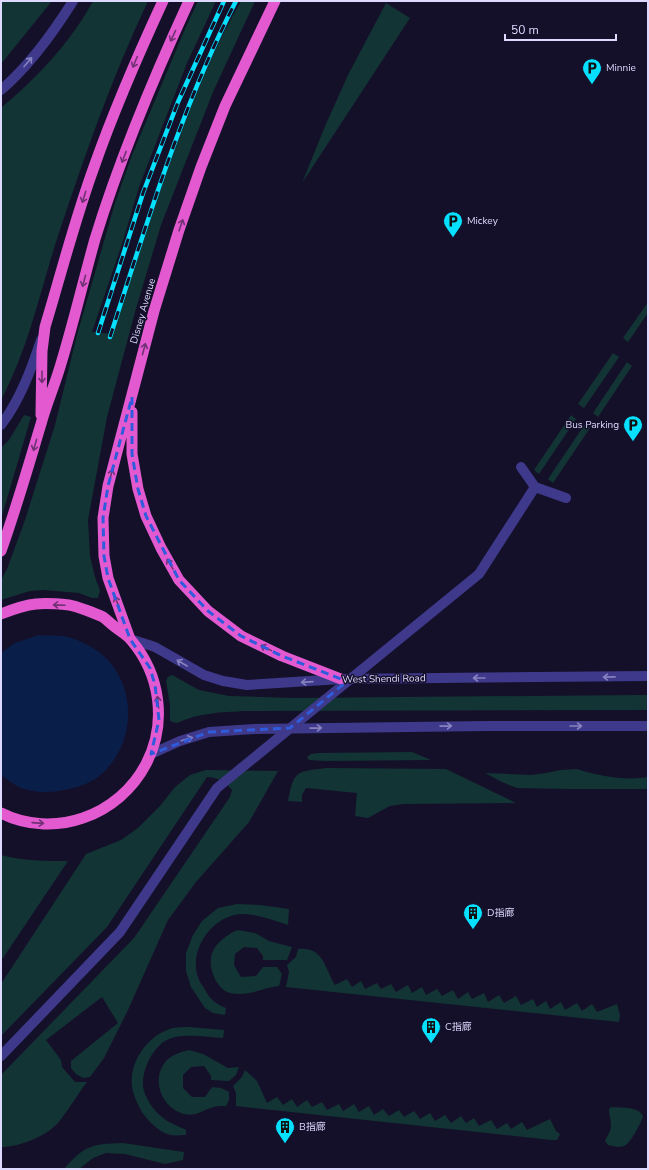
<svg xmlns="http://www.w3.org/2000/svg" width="649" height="1170" font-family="'Nunito Sans','Noto Sans SC',sans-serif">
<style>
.green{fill:#123434}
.water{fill:#091f4a}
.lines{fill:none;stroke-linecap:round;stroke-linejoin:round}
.pedestrian{stroke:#3e398b;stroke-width:10}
.minor{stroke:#3e398b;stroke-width:10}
.tertiary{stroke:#3e398b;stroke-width:10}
.trunk{stroke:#e35ad0;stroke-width:11}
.rail-casing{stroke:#05e0ff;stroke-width:4.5}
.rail{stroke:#15102a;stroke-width:3;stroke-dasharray:9;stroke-linecap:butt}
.oneway{stroke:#723175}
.oneway2{stroke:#8681bf}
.marked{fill:none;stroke:#305cdc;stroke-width:3;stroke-dasharray:8 5;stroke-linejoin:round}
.labels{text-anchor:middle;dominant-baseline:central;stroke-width:3;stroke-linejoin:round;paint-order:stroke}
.poi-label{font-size:10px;fill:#ded9ff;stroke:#15102a;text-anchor:start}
.street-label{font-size:10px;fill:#ded9ff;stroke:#15102a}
</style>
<rect width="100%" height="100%" fill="#15102a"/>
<path class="green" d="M 1,1 L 52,1 L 1,64 Z
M 93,1 L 148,1 C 111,79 83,160 56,242 C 39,296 28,349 1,400 L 1,108 C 37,78 70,43 93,1 Z
M 198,1 L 216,1 L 187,63 L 139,187 L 123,241 L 92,332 L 113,334 C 133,273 152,212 174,152 C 193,100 213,49 241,1 L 255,1 L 213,92 L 161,225 L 135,312 L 107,417 L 88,520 L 90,556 L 95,577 L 100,591 L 98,598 L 92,598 L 79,593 L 44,590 L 30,591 L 1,600 L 1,580 L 7,569 L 25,520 L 55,425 L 77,335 L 115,203 L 132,155 L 185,29 Z
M 386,3 L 410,18 L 302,183 L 326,124 L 348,75 Z
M 648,302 L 648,313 L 628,342 L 623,338 Z
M 613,353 L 619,357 L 584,408 L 578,404 Z
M 627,362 L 632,366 L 598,417 L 593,413 Z
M 24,415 L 31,417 L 1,519 L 1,448 L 9,440 Z
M 571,415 L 576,419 L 539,474 L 534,470 Z
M 585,424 L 590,428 L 553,483 L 548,479 Z
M 172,675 L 199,690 L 229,696 L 293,698 L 639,695 L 648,695 L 648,710 L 245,711 C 222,712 198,713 177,723 L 170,721 L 170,705 L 166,681 L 168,677 Z
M 412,752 L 431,760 L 325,761 L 309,760 L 307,757 L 311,754 L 319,753 Z
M 326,768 L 446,769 L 516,803 L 403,804 L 390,806 L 368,818 L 355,816 L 357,793 L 306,788 L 302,795 L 302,802 L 288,801 C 294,770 296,772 326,768 Z
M 577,769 C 599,776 625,781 648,777 L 648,789 L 568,789 L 517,788 L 502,782 L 485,773 L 531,775 L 546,773 L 561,770 Z
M 206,770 L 278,771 L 249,822 L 196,882 L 168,920 L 128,1010 L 104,1058 L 90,1077 L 83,1078 L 76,1074 L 71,1068 L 71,1061 L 118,1023 L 102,997 L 46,1040 L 61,1060 L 62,1067 L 75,1082 L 87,1082 C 77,1095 68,1111 58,1123 C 45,1137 19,1147 1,1147 L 1,1075 L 134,938 L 230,797 L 232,790 C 226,782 217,777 207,777 L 107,927 L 1,1036 L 1,984 L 86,854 L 121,840 L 138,828 L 160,806 L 175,787 L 190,775 Z
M 1,855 C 23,861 45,861 68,861 L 3,958 L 1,958 Z
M 237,904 L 260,905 L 289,909 L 288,925 C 274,920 248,911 234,915 C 209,921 189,952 198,977 C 199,981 202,985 204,988 C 209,998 215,1004 226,1008 L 225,1015 L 213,1013 L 205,1008 L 191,987 L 186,971 L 186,953 L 193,935 L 202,921 L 218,908 Z
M 237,930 L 255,933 L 269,941 L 292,947 L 287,960 L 263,960 L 263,956 L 257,948 L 244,947 L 235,954 L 234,965 L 241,977 L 256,976 L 263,967 L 277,967 L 282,974 L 279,986 C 262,988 248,997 230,993 C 224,992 218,985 215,979 C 204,955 215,941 237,930 Z
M 298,949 C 324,947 324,967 335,985 L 347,979 L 352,987 L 361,981 L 365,989 L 377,983 L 381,989 L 391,984 L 396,992 L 408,985 L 412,993 L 422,987 L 426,995 L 437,989 L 442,996 L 453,990 L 458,999 L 468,992 L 472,999 L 484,993 L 488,1002 L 499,995 L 504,1003 L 516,996 L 521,1005 L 533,999 L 537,1007 L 546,1001 L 550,1009 L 561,1002 L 565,1010 L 577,1003 L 582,1011 L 592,1004 L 597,1012 L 617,1004 L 620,1015 L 619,1022 L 286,987 L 289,972 L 287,965 L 296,957 Z
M 189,1027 L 224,1030 L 223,1038 C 207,1037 179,1032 165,1041 C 152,1049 142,1070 143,1086 C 144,1097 154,1111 162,1117 C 168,1123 179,1126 186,1130 L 186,1135 C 181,1135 175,1136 170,1135 C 159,1132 148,1121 142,1112 C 138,1105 133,1095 132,1086 C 129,1061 149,1034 173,1028 C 178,1027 184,1027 189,1027 Z
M 189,1050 L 203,1054 L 228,1068 L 239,1067 L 236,1075 L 229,1081 L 211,1080 L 211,1076 L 204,1066 L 191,1067 L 183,1075 L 183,1088 L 192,1097 L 205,1097 L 212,1087 L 221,1088 L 229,1092 L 229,1100 L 226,1106 C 221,1106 215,1106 211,1108 C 201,1111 195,1117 184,1114 C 161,1108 150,1078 167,1060 C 173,1054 182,1052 189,1050 Z
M 245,1070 L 257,1081 L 267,1103 L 277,1097 L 283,1105 L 292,1099 L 297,1107 L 307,1100 L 312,1107 L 322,1102 L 327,1110 L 339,1104 L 343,1111 L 354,1104 L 359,1112 L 369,1106 L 374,1115 L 383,1109 L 389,1116 L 399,1110 L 404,1117 L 414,1111 L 420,1119 L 430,1113 L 435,1121 L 445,1115 L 451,1123 L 461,1116 L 466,1123 L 474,1118 L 479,1126 L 491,1120 L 497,1129 L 507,1123 L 511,1129 L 522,1122 L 527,1130 L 550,1119 L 556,1131 L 560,1134 L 557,1140 L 552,1140 L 236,1106 L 236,1093 L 233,1086 L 242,1077 Z
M 611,1107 C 621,1108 638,1106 643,1116 C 641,1123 631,1143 624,1146 C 619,1148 613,1146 608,1145 L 605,1141 C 607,1136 611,1132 611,1126 C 611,1120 609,1114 609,1109 Z
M 123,1143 L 184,1152 L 183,1160 L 165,1164 L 125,1154 L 106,1153 L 93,1158 L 79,1169 L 64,1169 C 85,1145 92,1144 123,1143 Z"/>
<path class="water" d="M 39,635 C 47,636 55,635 63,636 C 76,638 88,645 99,652 C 139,683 137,746 98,777 C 87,785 72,789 58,791 C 46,793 31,792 19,787 C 13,784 7,779 1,775 L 1,653 L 15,643 Z"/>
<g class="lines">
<path class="pedestrian" d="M 521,467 L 535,487 L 566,498
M 1,1056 L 120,932 L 217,788 L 479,574 L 535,487"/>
<path class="minor" d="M 1,90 C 30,65 53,33 73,1
M 1,425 C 20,400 31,370 41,340"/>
<path class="tertiary" d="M 130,639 L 155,647 L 204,675 L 223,681 L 247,685 L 341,679 L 648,676
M 151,754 L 180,741 L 209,732 L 254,729 L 487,726 L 648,726"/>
<path class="trunk" d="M 132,412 L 132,454 L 138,489 L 146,516 L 161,548 L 179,580 L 208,611 L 241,636 L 282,656 L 341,679
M 41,415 L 42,351 L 45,327 C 61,274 75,219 94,167 C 114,110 138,55 163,1
M 1,551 C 16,509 28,467 41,424 C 46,405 54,387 60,367 C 73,325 83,282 95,239 C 120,158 153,79 189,1
M 1,614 C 11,610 25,605 36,604 C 46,603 59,604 69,605 C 76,606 97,614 103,617 C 107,620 111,624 115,627 C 120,631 127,635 131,640 C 161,675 167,724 146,764 C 133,789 110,809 83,818 C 57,827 26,826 1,813
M 130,639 L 108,578 L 104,556 L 103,518 L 108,486 L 154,311 L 179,230 L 201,167 L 225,106 L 275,1"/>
<defs>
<path id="rail" d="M 98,333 L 143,193 L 178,102 L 224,1
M 110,337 C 147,223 181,108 236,1"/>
</defs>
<use href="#rail" class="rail-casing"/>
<use href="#rail" class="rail"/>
</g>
<defs><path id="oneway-shaft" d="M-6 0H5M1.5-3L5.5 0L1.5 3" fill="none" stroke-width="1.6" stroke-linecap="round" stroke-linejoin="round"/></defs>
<g class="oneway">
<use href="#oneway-shaft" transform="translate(173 36) rotate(115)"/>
<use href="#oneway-shaft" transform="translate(135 62) rotate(113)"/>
<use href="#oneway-shaft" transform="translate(124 157) rotate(111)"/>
<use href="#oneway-shaft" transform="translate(84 197) rotate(107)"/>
<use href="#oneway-shaft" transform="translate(181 225) rotate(-71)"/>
<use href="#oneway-shaft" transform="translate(84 281) rotate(105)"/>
<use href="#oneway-shaft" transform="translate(144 349) rotate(-75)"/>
<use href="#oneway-shaft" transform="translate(42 377) rotate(90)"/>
<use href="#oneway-shaft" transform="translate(35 445) rotate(106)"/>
<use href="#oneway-shaft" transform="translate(111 475) rotate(-76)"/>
<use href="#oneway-shaft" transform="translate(170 564) rotate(-120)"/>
<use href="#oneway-shaft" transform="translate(117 602) rotate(-112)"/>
<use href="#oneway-shaft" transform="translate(59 605) rotate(-178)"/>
<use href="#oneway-shaft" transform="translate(266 648) rotate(-154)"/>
<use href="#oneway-shaft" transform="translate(158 702) rotate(-96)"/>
<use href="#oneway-shaft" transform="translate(38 823) rotate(4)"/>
</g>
<g class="oneway2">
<use href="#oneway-shaft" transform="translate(28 62) rotate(-49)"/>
<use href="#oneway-shaft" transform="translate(182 663) rotate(-150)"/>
<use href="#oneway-shaft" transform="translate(609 677) rotate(179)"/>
<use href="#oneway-shaft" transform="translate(479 678) rotate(-180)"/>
<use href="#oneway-shaft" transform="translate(307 682) rotate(176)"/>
<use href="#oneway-shaft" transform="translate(446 726) rotate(-1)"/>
<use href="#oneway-shaft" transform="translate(576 726)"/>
<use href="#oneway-shaft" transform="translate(316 728) rotate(-1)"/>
<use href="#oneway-shaft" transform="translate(187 739) rotate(-16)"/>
</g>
<path class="marked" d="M 132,397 L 132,454 L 138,489 L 146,516 L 179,580 L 208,611 L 241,636 L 282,656 L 341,679 L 350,679 L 290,728 L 209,732 L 151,754 L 159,720 L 155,685 L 150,668 L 130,639 L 108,578 L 104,556 L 103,518 L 108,486 Z"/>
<defs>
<symbol id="parking-pin" viewBox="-11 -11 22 30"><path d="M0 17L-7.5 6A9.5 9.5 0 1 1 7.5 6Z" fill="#05e0ff" stroke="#15102a"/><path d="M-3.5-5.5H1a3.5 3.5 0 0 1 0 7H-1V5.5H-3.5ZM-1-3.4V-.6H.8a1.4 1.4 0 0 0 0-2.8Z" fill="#111"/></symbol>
<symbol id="building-pin" viewBox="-11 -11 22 30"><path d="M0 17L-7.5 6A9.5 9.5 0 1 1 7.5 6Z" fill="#05e0ff" stroke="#15102a"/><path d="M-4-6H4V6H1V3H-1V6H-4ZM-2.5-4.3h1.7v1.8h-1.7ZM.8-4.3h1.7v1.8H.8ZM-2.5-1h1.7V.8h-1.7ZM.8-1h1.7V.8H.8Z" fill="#111"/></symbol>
</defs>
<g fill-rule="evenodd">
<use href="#parking-pin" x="581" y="57" width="22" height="30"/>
<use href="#parking-pin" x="442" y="210" width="22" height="30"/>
<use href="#parking-pin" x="622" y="414" width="22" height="30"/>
<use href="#building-pin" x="462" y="902" width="22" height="30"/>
<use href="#building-pin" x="420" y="1016" width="22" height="30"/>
<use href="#building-pin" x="274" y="1116" width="22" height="30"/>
</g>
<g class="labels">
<g class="poi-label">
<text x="606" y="68">Minnie</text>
<text x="467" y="221">Mickey</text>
<text x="619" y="425" text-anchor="end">Bus Parking</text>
<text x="487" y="913">D指廊</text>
<text x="445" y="1027">C指廊</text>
<text x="299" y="1127">B指廊</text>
</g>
<g class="street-label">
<text transform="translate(143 311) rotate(-74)">Disney Avenue</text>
<text transform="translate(384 679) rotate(-1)">West Shendi Road</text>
</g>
</g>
<rect width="649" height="1170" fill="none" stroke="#ded9ff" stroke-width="4"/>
<path d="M505 34v6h111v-6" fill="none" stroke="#ded9ff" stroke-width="2"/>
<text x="511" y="34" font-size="12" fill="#ded9ff" stroke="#15102a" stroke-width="3" paint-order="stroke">50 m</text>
</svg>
